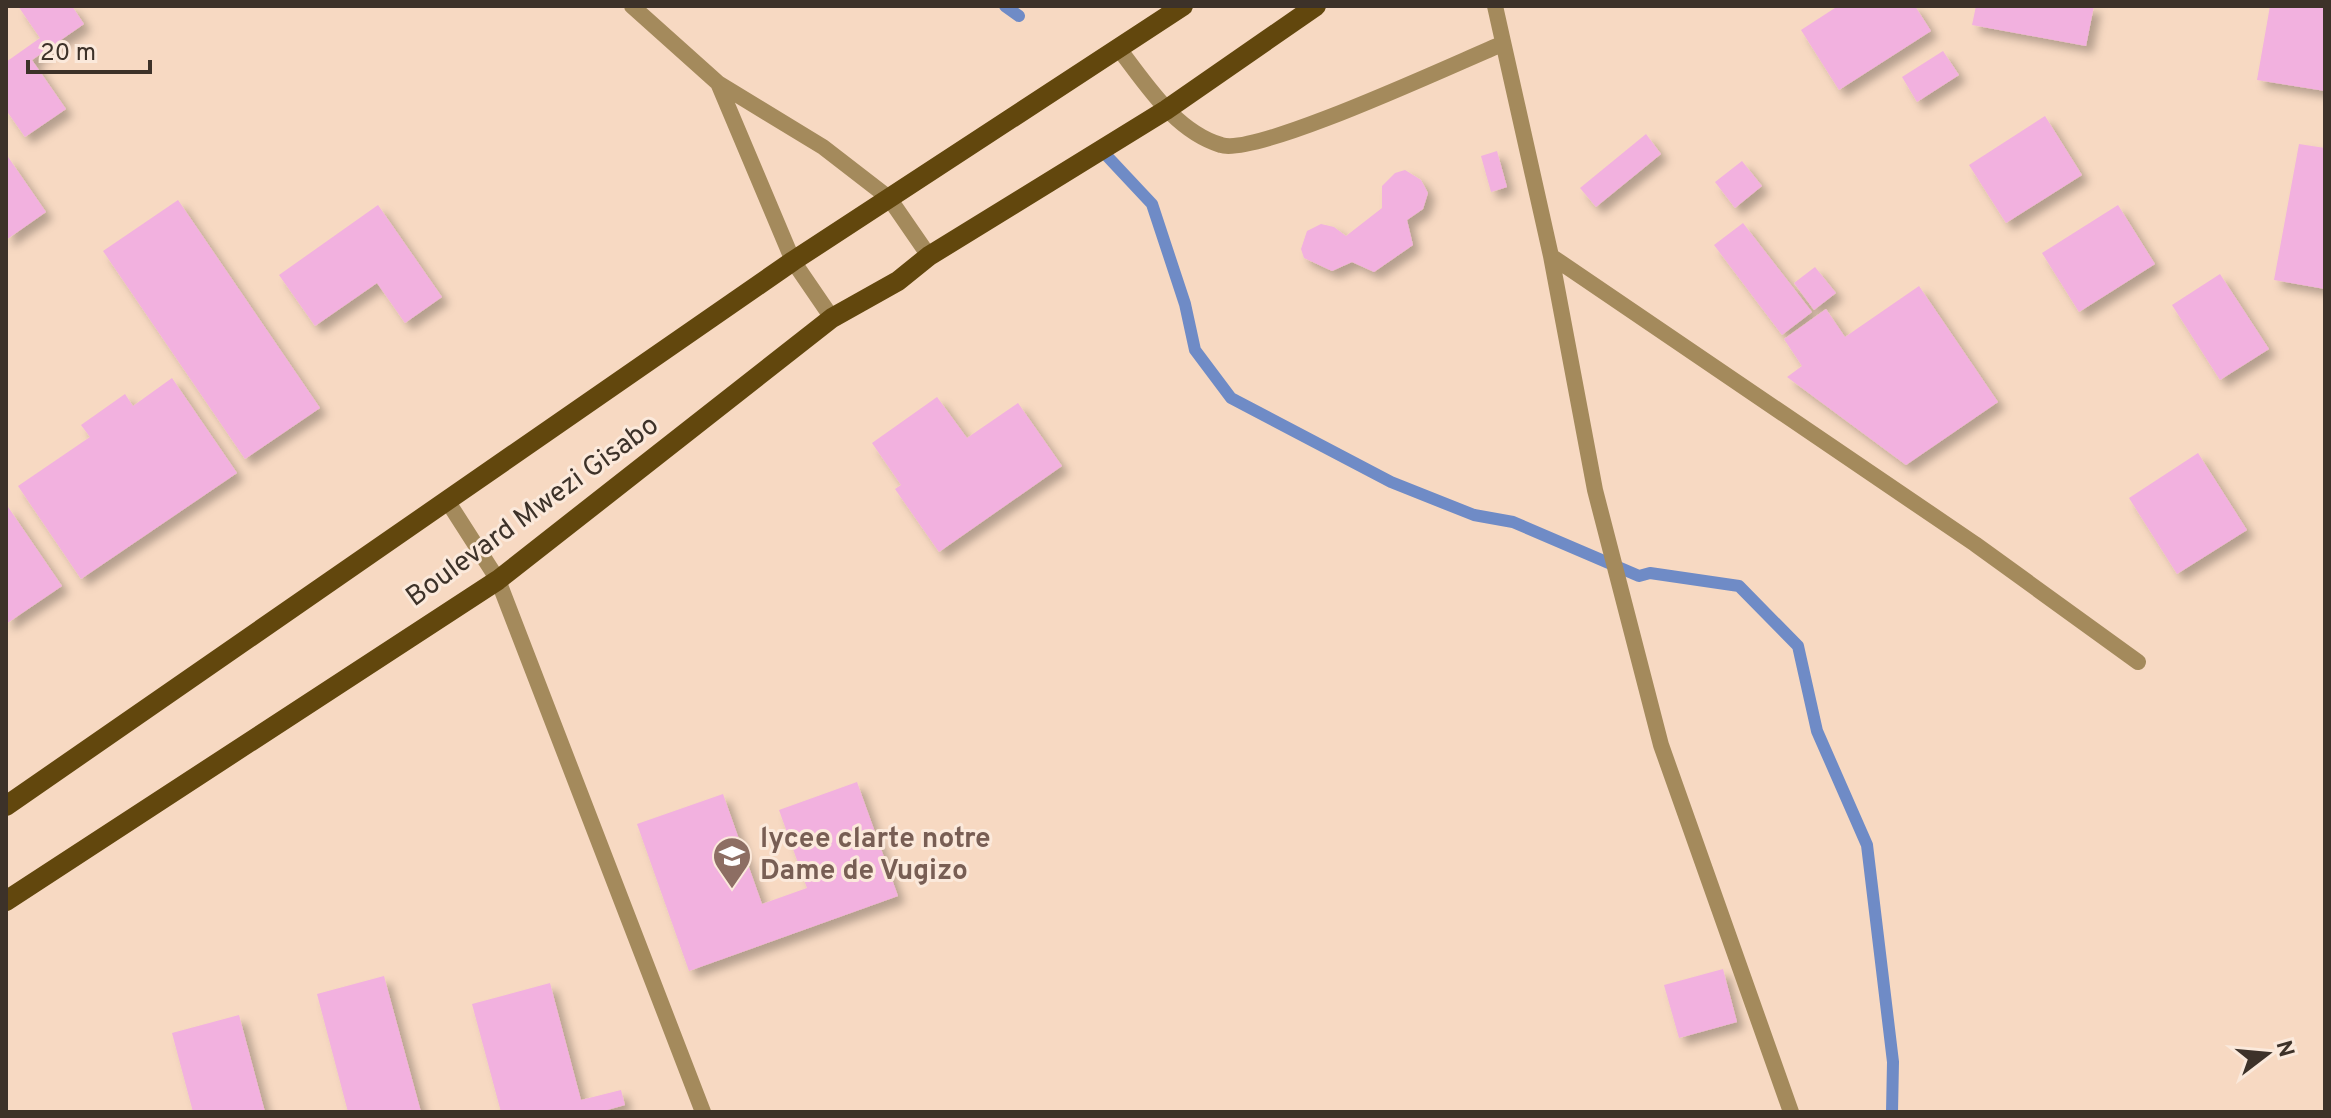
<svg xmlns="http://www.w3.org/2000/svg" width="2331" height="1118" font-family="Overpass,sans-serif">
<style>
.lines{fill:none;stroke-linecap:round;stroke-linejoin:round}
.stream{stroke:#6f8bc6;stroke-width:12}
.building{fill:#f2b1df;filter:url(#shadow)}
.service{stroke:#a48a5c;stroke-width:16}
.minor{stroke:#a48a5c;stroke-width:16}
.primary{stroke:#62470d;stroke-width:20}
.labels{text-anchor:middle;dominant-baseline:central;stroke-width:6;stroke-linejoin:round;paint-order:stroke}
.street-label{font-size:28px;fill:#3d3229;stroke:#fbe9db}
.education-label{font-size:28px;font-weight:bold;fill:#785e54;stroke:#fbe9db;text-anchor:start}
</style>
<defs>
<filter id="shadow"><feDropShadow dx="7" dy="7" stdDeviation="4" flood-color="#0004"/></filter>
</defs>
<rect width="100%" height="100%" fill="#f7d9c2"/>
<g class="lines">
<path class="stream" d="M 1005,6 L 1019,16
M 1107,156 L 1152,204 L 1185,304 L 1195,350 L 1231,398 L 1391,482 L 1474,515 L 1513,522 L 1639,576 L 1650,573 L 1739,586 L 1798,646 L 1817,731 L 1867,845 L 1893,1062 L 1892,1112"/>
</g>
<path class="building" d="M 18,6 L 72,6 L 84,24 L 32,60 L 66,109 L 25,137 L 6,110 L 6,62 L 40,38 Z
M 1838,6 L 1915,6 L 1931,31 L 1839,90 L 1801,30 Z
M 1976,6 L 2094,6 L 2086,46 L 1972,25 Z
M 2270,6 L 2325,6 L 2325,91 L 2257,80 Z
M 1943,51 L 1959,75 L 1917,102 L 1902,77 Z
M 2045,116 L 2082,175 L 2006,223 L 1969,165 Z
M 1646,134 L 1661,154 L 1596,207 L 1580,188 Z
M 2299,144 L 2325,148 L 2325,289 L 2274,280 Z
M 1497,151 L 1507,187 L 1491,192 L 1481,156 Z
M 6,154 L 46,212 L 6,240 Z
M 1742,161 L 1762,186 L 1735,208 L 1715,182 Z
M 1405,170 L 1421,180 L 1428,193 L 1423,209 L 1407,220 L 1413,245 L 1374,272 L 1352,262 L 1332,271 L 1304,258 L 1301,249 L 1307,231 L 1321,224 L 1334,227 L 1346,236 L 1382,208 L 1382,186 L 1395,173 Z
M 178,200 L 320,408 L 245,459 L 103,251 Z
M 378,205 L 442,297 L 405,323 L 377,283 L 315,326 L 279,275 Z
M 2118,205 L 2155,264 L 2079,312 L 2042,253 Z
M 1743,223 L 1812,312 L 1782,335 L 1714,245 Z
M 1815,267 L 1836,293 L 1814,310 L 1794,283 Z
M 2220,274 L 2269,349 L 2220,380 L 2172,305 Z
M 1919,286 L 1998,402 L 1906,465 L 1787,377 L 1802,366 L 1784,339 L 1826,309 L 1845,337 Z
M 172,378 L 237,473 L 81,579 L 18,486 L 90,437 L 81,425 L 125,394 L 133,406 Z
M 937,397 L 967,438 L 1018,403 L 1062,466 L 939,552 L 895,489 L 901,485 L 872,443 Z
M 2198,453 L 2247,530 L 2177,574 L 2129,498 Z
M 6,504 L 62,586 L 6,624 Z
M 857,782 L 898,896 L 689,971 L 637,824 L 723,794 L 762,904 L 807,888 L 779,810 Z
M 1723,969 L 1737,1022 L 1679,1038 L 1664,985 Z
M 384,976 L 421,1112 L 348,1112 L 317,994 Z
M 550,983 L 581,1100 L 621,1090 L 625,1105 L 600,1112 L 501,1112 L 472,1004 Z
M 239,1015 L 265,1112 L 193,1112 L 172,1033 Z"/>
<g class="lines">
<path class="service" d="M 448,502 L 498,580 L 703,1112"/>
<path class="minor" d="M 632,6 L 718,83 L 823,147 L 889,198 L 929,256
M 1495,6 L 1551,256 L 1595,490 L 1661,745 L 1791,1112
M 1119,49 C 1147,85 1175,131 1221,145 C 1256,157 1456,63 1502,44
M 718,83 L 793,261 L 832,318
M 1551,256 L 1975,544 L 2138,662"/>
<path class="primary" d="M 6,806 L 793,261 L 1183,6
M 6,901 L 498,580 L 832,318 L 898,281 L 929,256 L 1166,110 L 1316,6"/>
</g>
<defs>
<symbol id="university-pin" viewBox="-11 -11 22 30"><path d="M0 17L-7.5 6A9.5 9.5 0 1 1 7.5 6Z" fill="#8d6e63" stroke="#fbe9db"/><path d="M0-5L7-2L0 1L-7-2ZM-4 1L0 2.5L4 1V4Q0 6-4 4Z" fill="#fff"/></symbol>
</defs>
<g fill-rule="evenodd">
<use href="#university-pin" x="710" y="834" width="44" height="60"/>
</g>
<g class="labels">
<g class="street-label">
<text transform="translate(533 512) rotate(-36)">Boulevard Mwezi Gisabo</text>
</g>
<g class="education-label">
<text x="760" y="840">lycee clarte notre<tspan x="760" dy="32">Dame de Vugizo</tspan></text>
</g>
</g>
<rect width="2331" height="1118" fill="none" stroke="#3d3229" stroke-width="16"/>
<g transform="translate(2267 1054) rotate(74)" stroke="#fbe9db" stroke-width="6" paint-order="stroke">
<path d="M0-6L14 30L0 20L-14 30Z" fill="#3d3229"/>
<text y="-12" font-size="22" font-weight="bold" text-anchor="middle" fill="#3d3229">N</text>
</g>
<path d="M28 60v12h122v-12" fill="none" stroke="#3d3229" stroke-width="4"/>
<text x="40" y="60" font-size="24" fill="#3d3229" stroke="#fbe9db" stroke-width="6" paint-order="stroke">20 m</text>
</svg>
